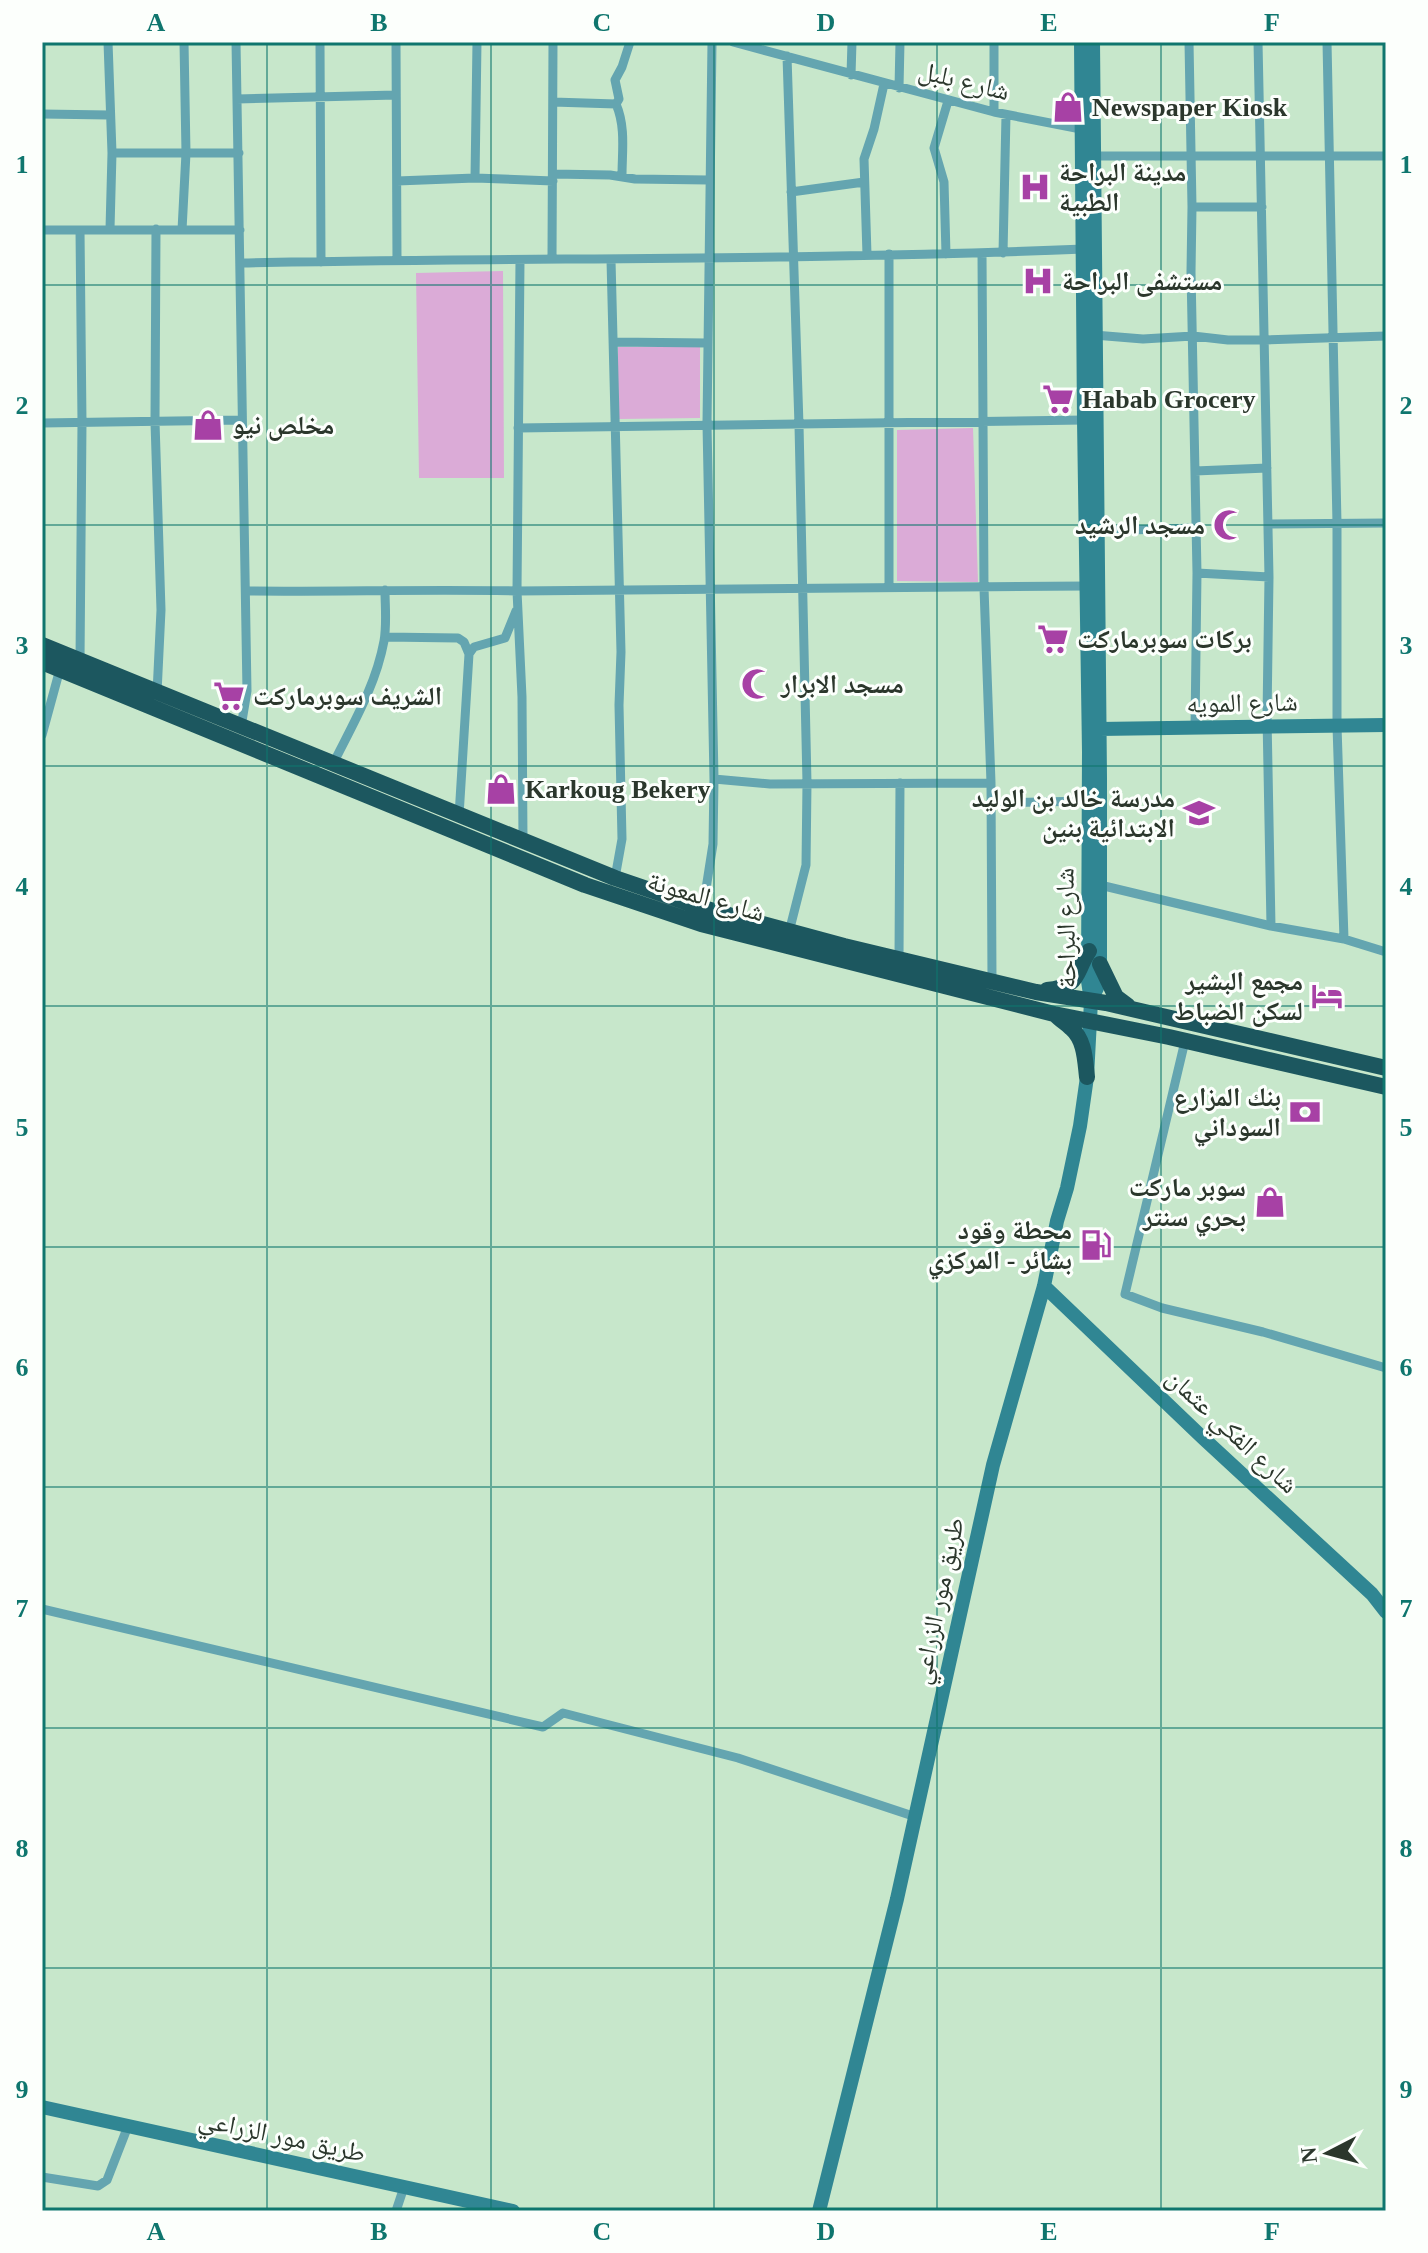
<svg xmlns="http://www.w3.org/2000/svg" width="1428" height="2253" font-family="'Times New Roman','Noto Naskh Arabic',serif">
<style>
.green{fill:#dbabd7}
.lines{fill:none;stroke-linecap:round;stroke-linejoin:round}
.street{stroke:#64a5b0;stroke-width:9}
.secondary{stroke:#308693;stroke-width:14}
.highway{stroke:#1c575f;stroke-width:16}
.grid{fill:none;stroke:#0f766e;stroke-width:2;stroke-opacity:0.55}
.labels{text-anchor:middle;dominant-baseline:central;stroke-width:6;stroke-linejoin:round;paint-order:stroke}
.street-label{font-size:26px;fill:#2b372c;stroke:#fcfffc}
.poi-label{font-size:26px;font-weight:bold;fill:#2b372c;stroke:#fcfffc;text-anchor:start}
.neatline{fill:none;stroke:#0f766e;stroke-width:3}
.grid-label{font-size:26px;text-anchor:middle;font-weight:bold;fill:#0f766e}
</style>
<rect width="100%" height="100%" fill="#c7e7cb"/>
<path class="green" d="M 503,271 L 504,478 L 419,478 L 416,273 Z
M 700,346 L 700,418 L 618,419 L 618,347 Z
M 973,428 L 978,582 L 897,581 L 897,430 Z"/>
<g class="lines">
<path class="street" d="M 108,42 L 112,153 L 110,229
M 236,42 L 247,691 L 241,727
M 320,42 L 321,262
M 396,42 L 397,260
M 733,42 L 994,112 L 1086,130
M 994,42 L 994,112
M 1189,42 L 1192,207 L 1191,272 L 1197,573 L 1195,727
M 1258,42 L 1269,577 L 1267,717 L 1271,926
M 1327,42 L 1337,524 L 1337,726 L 1344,939
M 787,56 L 799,425 L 807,783 L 806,865 L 789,932
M 851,75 L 852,42
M 899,88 L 900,42
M 237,99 L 396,95
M 553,102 L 616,104
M 42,114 L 109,115
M 112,153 L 239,153
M 1094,156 L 1386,156
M 553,174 L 610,175 L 635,179 L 708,180
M 622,176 C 622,152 626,127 616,104 L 619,99 L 615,80 L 622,67 L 630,42
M 475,178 L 477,42
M 397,181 L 475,178 L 553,181
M 791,192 L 864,182
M 1192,207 L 1262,207
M 156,229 L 155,422 L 161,610 L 157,693
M 42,230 L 240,230
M 182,230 L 186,153 L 184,42
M 982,253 L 984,588 L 991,783 L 992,981
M 1003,253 L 1006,115
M 889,254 L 889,587
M 946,254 L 944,182 L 934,148 L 948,101
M 867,255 L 864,159 L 874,129 L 884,84
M 552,259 L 553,42
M 611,260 L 621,652 L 619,705 L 622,839 L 615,878
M 241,263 C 522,257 803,261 1084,249
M 1094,335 L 1143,339 L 1193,336 L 1228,340 L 1265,340 L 1386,336
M 614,342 L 707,343
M 42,423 L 242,420
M 518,428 L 1084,420
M 1195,471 L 1267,468
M 1268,524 L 1386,523
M 1097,531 L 1196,528
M 1197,573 L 1269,577
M 246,591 C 336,592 427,589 517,591 L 520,260
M 385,637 L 458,638 L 464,642 L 469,654
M 80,661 L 82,422 L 80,230
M 42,735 L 60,669
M 333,764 C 353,724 376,685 384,641 C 387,624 385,606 385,590
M 714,779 L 770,784 L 991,783
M 991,803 L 1089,801
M 459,816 L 469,654 L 474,647 L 505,638 L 516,611
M 523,841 L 522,697 L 517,591 L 1087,586
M 1100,885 L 1271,926 L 1344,939 L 1386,952
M 703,908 L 713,844 L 714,779 L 707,424 L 712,42
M 899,958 L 900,783
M 1185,1041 L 1125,1294 L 1162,1308 L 1263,1332 L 1386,1368
M 42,1609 L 543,1727 L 563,1713 L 738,1758 L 916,1817
M 42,2177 L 98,2186 L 107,2180 L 128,2126
M 396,2211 L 404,2187"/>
<path class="secondary" d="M 1099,729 L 1386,725
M 1091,1000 L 1097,988 L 1100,964 L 1100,778 L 1093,42
M 1044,1286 L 1203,1438 L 1372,1594 L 1386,1612
M 42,2107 L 513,2211
M 819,2211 L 897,1899 L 993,1465 L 1044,1286 L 1057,1221 L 1067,1188 L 1080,1126 L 1087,1077 L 1091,1001 L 1088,981 L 1089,752 L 1084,420 L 1081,42"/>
<path class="highway" d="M 42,645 L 615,878 L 703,908 L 844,946 L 1036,992 L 1106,1003 L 1386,1068
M 42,662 L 585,885 L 701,924 L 1054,1014 L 1169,1037 L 1386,1087
M 1100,964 L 1116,997 L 1128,1006
M 1047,990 C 1081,986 1074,974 1089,951
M 1056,1015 C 1060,1020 1066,1023 1071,1028 C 1085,1040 1085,1060 1087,1077"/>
</g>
<path class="grid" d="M 267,42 L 267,2211M 491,42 L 491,2211M 714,42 L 714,2211M 937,42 L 937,2211M 1161,42 L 1161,2211M 42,285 L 1386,285M 42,525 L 1386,525M 42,766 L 1386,766M 42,1006 L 1386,1006M 42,1247 L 1386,1247M 42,1487 L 1386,1487M 42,1728 L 1386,1728M 42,1968 L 1386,1968"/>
<defs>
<symbol id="shop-bare" viewBox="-9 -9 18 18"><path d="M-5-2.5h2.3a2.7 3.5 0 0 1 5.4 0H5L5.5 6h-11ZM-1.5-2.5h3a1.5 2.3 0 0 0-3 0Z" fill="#a741a5" stroke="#fcfffc" stroke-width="2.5" paint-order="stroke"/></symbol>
<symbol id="hospital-bare" viewBox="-9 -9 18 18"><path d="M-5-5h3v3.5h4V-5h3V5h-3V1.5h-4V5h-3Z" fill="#a741a5" stroke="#fcfffc" stroke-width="2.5" paint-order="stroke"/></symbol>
<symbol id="supermarket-bare" viewBox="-9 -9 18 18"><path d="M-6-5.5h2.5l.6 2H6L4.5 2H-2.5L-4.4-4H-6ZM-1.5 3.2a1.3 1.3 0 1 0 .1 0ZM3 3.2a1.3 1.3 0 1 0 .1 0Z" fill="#a741a5" stroke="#fcfffc" stroke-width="2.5" paint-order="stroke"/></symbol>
<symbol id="mosque-bare" viewBox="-9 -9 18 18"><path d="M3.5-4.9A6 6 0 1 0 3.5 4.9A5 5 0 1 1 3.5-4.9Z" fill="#a741a5" stroke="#fcfffc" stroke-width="2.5" paint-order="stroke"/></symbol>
<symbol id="school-bare" viewBox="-9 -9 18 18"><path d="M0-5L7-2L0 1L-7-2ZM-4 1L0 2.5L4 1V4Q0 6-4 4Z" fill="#a741a5" stroke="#fcfffc" stroke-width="2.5" paint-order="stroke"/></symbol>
<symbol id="hotel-bare" viewBox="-9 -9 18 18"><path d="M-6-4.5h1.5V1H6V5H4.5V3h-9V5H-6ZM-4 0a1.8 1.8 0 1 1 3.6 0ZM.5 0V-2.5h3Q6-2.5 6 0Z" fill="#a741a5" stroke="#fcfffc" stroke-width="2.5" paint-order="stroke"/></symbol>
<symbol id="bank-bare" viewBox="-9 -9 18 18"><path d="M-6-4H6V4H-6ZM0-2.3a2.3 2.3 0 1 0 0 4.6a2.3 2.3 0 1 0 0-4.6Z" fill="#a741a5" stroke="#fcfffc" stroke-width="2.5" paint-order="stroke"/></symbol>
<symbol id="fuel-bare" viewBox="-9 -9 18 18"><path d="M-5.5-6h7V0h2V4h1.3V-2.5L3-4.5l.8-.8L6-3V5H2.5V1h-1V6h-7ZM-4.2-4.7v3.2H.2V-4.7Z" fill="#a741a5" stroke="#fcfffc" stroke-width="2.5" paint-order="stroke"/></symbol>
</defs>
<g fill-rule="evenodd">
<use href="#shop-bare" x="1046" y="85" width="44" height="44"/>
<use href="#hospital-bare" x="1013" y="165" width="44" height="44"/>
<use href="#hospital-bare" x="1016" y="259" width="44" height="44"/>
<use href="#supermarket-bare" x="1036" y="377" width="44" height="44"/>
<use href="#shop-bare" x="186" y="403" width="44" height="44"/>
<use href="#mosque-bare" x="1207" y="503" width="44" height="44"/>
<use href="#supermarket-bare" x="1031" y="617" width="44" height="44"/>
<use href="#mosque-bare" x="735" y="662" width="44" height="44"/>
<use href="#supermarket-bare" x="207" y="674" width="44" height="44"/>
<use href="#shop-bare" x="479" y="767" width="44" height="44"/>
<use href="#school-bare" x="1177" y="791" width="44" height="44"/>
<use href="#hotel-bare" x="1305" y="974" width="44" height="44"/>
<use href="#bank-bare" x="1283" y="1090" width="44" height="44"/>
<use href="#shop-bare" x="1248" y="1180" width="44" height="44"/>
<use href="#fuel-bare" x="1074" y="1223" width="44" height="44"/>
</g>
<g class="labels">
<g class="street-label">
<text transform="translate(964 81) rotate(14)">شارع بلبل</text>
<text transform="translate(1242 703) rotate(-1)">شارع المويه</text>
<text transform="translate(706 897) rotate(16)">شارع المعونة</text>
<text transform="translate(1066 928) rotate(-91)">شارع البراحة</text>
<text transform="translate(1232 1431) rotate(43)">شارع الفكي عثمان</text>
<text transform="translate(938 1601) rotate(-78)">طريق مور الزراعي</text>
<text transform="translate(282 2136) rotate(12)">طريق مور الزراعي</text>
</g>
<g class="poi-label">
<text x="1092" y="107">Newspaper Kiosk</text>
<text x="1059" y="172">مدينة البراحة<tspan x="1059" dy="30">الطبية</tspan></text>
<text x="1062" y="281">مستشفى البراحة</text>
<text x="1082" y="399">Habab Grocery</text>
<text x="232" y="425">مخلص نيو</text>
<text x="1205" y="525" text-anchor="end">مسجد الرشيد</text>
<text x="1077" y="639">بركات سوبرماركت</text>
<text x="781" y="684">مسجد الابرار</text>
<text x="253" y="696">الشريف سوبرماركت</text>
<text x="525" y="789">Karkoug Bekery</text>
<text x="1175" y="798" text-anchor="end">مدرسة خالد بن الوليد<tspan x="1175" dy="30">الابتدائية بنين</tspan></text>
<text x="1303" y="981" text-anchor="end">مجمع البشير<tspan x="1303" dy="30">لسكن الضباط</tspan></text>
<text x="1281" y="1097" text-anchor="end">بنك المزارع<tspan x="1281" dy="30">السوداني</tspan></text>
<text x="1246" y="1187" text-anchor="end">سوبر ماركت<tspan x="1246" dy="30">بحري سنتر</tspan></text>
<text x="1072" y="1230" text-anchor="end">محطة وقود<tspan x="1072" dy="30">بشائر - المركزي</tspan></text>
</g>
</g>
<rect width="1428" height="2253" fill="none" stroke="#fcfffc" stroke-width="88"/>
<g transform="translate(1328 2153) rotate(264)" stroke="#fcfffc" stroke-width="6" paint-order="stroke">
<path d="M0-6L14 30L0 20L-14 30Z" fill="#2b372c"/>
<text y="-12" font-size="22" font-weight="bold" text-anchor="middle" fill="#2b372c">N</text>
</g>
<rect x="44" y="44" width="1340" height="2165" class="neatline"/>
<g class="grid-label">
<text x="156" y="31">A</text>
<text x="379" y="31">B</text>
<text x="602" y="31">C</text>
<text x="826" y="31">D</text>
<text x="1049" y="31">E</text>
<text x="1272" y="31">F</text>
<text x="22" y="173">1</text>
<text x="1406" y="173">1</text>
<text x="22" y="414">2</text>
<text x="1406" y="414">2</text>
<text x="22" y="654">3</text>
<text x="1406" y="654">3</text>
<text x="22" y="895">4</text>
<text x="1406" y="895">4</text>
<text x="22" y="1136">5</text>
<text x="1406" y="1136">5</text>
<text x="22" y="1376">6</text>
<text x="1406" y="1376">6</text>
<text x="22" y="1617">7</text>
<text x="1406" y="1617">7</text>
<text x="22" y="1857">8</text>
<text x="1406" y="1857">8</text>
<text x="22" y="2098">9</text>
<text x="1406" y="2098">9</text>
<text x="156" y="2240">A</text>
<text x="379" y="2240">B</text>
<text x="602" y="2240">C</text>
<text x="826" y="2240">D</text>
<text x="1049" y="2240">E</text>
<text x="1272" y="2240">F</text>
</g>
</svg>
